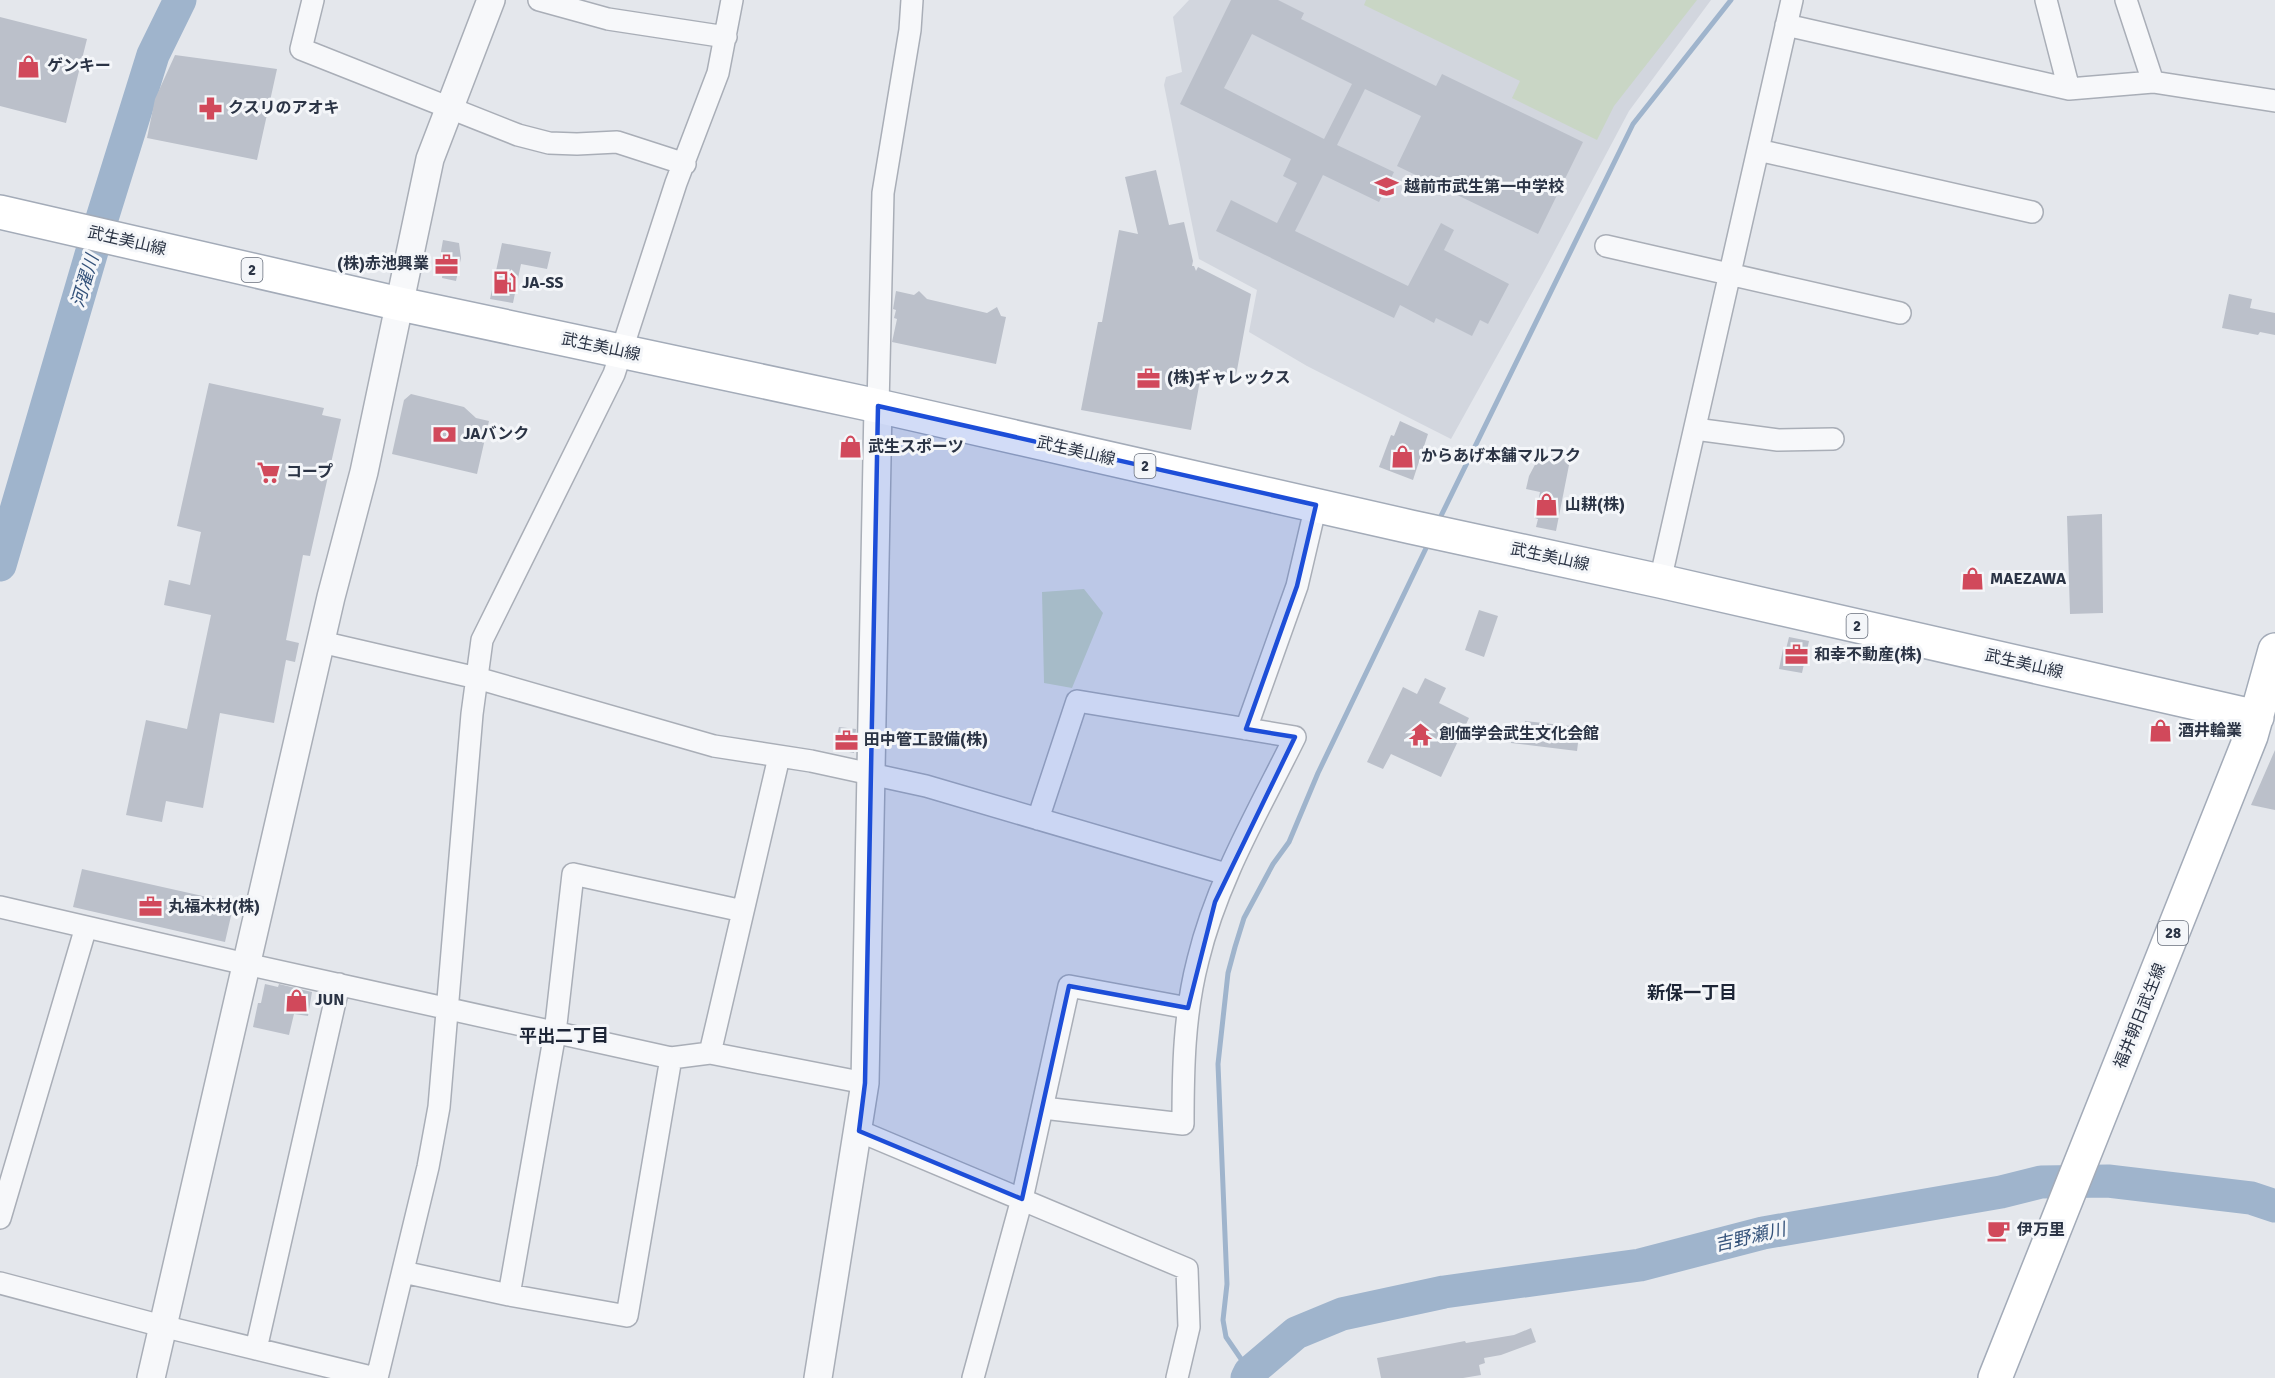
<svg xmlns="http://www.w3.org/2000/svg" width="2275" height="1378" font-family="Signika,'Noto Sans JP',sans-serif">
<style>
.built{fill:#d2d6de}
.green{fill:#c9d6c5}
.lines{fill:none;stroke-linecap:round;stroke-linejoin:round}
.stream{stroke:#9fb4cc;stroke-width:5}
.river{stroke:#9fb4cc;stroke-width:33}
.building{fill:#bbc0ca;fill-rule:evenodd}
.minor-casing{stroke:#a9aeb7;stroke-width:24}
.tertiary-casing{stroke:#a9aeb7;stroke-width:30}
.primary-casing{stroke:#a3abb8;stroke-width:36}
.minor{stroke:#f7f8fa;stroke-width:21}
.tertiary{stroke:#f7f8fa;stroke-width:27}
.primary{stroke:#fff;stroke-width:33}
.marked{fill:#1d4ed8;fill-opacity:0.2;stroke:#1d4ed8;stroke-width:4.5;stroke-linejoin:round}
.labels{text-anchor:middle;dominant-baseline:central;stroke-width:6;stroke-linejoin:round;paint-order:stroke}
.shield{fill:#f4f6f9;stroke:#676e7b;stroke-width:1.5}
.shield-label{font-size:15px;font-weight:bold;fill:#2b3445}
.poi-label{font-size:16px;font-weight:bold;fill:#2b3445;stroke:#f4f6f9;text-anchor:start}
.street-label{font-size:16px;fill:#2b3445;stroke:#f4f6f9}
.water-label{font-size:18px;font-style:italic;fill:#34527a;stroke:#f4f6f9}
.neighbourhood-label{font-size:18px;font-weight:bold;fill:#1d2536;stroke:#f4f6f9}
</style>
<rect width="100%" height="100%" fill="#e4e7ec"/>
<path class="built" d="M 1189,0 L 1711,0 L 1629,111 L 1543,273 L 1451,439 L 1307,366 L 1249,332 L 1257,290 L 1199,259 L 1164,85 L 1166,77 L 1182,72 L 1173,17 Z"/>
<path class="green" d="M 1366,0 L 1697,0 L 1614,106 L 1597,140 L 1512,98 L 1520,81 L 1364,5 Z
M 1084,589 L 1103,613 L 1072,688 L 1044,683 L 1042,592 Z"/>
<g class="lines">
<path class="stream" d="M 1438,522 L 1633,124 L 1731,0
M 1250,1372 L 1226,1337 L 1223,1320 L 1227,1284 L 1218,1064 L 1228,973 L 1235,947 L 1244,918 L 1273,864 L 1289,842 L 1318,773 L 1429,542"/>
<path class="river" d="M 0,565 L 95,241 L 153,55 L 180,0
M 1247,1378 L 1250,1372 L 1296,1333 L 1342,1314 L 1444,1292 L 1640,1265 L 1763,1233 L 2001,1192 L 2041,1182 L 2108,1181 L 2251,1198 L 2275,1206"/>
</g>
<path class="building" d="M 1231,0 L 1278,0 L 1304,13 L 1301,19 L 1436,86 L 1442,74 L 1583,142 L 1538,234 L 1397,166 L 1421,116 L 1365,89 L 1337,145 L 1394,172 L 1379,202 L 1323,175 L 1295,231 L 1408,286 L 1441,223 L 1454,230 L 1444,250 L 1509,284 L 1488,324 L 1480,320 L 1472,336 L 1436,318 L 1434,323 L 1400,305 L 1394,318 L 1216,231 L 1231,200 L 1277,223 L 1297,183 L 1283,176 L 1291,159 L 1180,104 ZM 1252,34 L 1352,84 L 1324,139 L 1224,88 Z
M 0,17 L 87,39 L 66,123 L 0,106 Z
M 175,55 L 277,69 L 257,160 L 147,138 L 155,99 Z
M 1156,170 L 1169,225 L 1184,222 L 1193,261 L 1192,266 L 1194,266 L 1196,271 L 1198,267 L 1251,294 L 1235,381 L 1201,375 L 1191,430 L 1081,410 L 1098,322 L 1102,322 L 1119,230 L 1138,234 L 1125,177 Z
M 443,240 L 459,243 L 461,258 L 456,281 L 442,278 L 443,269 L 438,268 Z
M 502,243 L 551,252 L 547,269 L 521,264 L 513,303 L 490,299 Z
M 896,291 L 914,295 L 919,291 L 927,299 L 987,313 L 997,307 L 1001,316 L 1006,317 L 996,364 L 892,342 L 897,319 L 894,318 L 896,310 L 893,309 Z
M 2229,294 L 2252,299 L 2250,308 L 2275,313 L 2275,335 L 2260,332 L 2258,335 L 2222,328 Z
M 209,383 L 324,408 L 322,415 L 341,419 L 310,556 L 303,555 L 286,640 L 299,643 L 295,662 L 286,660 L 274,723 L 220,713 L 203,808 L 166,801 L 162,822 L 126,815 L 146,720 L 187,729 L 211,615 L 164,605 L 169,580 L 190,585 L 201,532 L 177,526 Z
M 411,394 L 464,407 L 476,418 L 489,421 L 477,474 L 392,454 L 404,400 Z
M 1400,421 L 1428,434 L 1413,480 L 1379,467 L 1391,435 L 1394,436 Z
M 1547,455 L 1570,460 L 1556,531 L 1536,527 L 1538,519 L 1535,518 L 1540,492 L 1526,489 L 1529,476 L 1539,457 L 1546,458 Z
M 2102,514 L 2103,613 L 2070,614 L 2067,516 Z
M 1479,610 L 1498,616 L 1484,657 L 1465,650 Z
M 1789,637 L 1809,641 L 1802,673 L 1779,669 L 1783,649 L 1786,649 Z
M 1425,678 L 1446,688 L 1439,703 L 1469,718 L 1441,777 L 1391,754 L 1383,769 L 1367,762 L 1403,687 L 1417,694 Z
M 1525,721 L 1580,727 L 1577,751 L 1511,743 L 1512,728 L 1524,729 Z
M 839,727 L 856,729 L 854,753 L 834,749 Z
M 2275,750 L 2275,810 L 2251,805 Z
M 82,869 L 234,903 L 225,942 L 73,907 Z
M 265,984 L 278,987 L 279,984 L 312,992 L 308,1016 L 294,1014 L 289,1035 L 253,1027 L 258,1003 L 261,1003 Z
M 1531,1328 L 1536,1342 L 1501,1355 L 1484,1358 L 1485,1363 L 1479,1365 L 1481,1375 L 1463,1378 L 1381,1378 L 1377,1358 L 1465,1341 L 1466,1343 L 1514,1335 Z"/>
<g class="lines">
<defs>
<path id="minor" d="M 313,0 L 301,49 L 518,135 L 549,143 L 577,144 L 617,142 L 685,164
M 539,0 L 608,19 L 726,37
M 2046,0 L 2069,89
M 2126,0 L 2153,82
M 1786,25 L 2069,89 L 2153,82 L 2275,101
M 1758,150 L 2032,212
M 1606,246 L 1900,313
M 878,406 L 883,193 L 910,30 L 912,0
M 1695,429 L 1778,440 L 1833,439
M 1660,581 L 1792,0
M 321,642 L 477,678 L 714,746 L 811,761 L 926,786 L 1226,874
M 1246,729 L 1297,586 L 1316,505
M 1038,819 L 1077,701 L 1295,737 C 1259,810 1217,881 1198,960 C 1184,1014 1183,1069 1183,1124 L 1043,1108
M 0,907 L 246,964 L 671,1058 L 710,1053 L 865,1083
M 710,1053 L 779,757
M 859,1131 L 1187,1269 L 1189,1327 L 1177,1378
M 0,1218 L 86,927
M 403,1272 L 509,1295 L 627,1316 L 671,1058
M 0,1283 L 162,1326 L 375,1378
M 509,1295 L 555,1033 L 573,874 L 743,911
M 256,1349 L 339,984
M 377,1378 L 428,1167 L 439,1107 L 472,714 L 482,640 L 614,374 L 676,183 L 718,73 L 732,0
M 973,1378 L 1022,1199 L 1069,986 L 1188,1008"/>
<path id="tertiary" d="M 151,1378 L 331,597 L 364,472 L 430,159 L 491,0
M 818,1378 L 865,1083 L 878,406"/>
<path id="primary" d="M 0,212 L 400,304 L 878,406 L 1411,527 L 1660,581 L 2257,717
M 1995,1378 L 2251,736 L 2275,650"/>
</defs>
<use href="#minor" class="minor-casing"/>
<use href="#tertiary" class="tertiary-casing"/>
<use href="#primary" class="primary-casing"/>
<use href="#minor" class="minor"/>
<use href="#tertiary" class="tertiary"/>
<use href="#primary" class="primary"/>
</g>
<path class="marked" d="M 878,406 L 1316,505 L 1297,586 L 1246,729 L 1295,737 L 1215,902 L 1188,1008 L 1069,986 L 1022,1199 L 859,1131 L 865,1083 Z"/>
<defs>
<symbol id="shop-bare" viewBox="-9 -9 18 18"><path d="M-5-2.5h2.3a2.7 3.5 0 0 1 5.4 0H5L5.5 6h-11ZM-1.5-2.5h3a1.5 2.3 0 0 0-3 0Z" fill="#d1495b" stroke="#f4f6f9" stroke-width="2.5" paint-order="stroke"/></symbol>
<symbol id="pharmacy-bare" viewBox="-9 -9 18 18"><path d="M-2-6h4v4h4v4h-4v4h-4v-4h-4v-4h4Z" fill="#d1495b" stroke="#f4f6f9" stroke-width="2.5" paint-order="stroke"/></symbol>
<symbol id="school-bare" viewBox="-9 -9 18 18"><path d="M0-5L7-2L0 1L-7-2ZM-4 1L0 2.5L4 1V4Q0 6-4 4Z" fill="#d1495b" stroke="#f4f6f9" stroke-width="2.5" paint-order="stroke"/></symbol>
<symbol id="office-bare" viewBox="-9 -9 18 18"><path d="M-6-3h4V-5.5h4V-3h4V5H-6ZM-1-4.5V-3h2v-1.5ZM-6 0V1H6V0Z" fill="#d1495b" stroke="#f4f6f9" stroke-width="2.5" paint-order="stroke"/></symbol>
<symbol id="fuel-bare" viewBox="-9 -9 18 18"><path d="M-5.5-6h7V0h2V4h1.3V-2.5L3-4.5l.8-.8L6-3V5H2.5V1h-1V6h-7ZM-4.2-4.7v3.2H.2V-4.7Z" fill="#d1495b" stroke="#f4f6f9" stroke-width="2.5" paint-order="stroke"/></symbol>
<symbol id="bank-bare" viewBox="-9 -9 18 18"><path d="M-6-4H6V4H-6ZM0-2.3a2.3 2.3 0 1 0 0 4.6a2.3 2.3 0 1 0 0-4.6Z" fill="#d1495b" stroke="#f4f6f9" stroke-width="2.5" paint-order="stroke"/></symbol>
<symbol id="supermarket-bare" viewBox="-9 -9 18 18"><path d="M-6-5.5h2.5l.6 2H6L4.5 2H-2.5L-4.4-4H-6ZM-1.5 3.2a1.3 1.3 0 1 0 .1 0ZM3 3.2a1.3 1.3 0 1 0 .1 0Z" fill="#d1495b" stroke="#f4f6f9" stroke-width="2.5" paint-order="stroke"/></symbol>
<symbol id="temple-bare" viewBox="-9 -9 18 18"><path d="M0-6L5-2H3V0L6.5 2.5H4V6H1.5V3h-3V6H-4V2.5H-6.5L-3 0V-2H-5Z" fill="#d1495b" stroke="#f4f6f9" stroke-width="2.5" paint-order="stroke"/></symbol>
<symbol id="cafe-bare" viewBox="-9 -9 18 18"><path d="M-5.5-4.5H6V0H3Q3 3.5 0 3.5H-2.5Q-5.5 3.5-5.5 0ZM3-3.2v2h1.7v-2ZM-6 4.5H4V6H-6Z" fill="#d1495b" stroke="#f4f6f9" stroke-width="2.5" paint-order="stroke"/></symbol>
</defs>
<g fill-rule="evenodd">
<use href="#shop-bare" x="12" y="50" width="33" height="33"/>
<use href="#pharmacy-bare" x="194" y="92" width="33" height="33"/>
<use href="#school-bare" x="1370" y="170" width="33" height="33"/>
<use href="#office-bare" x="430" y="248" width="33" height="33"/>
<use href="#fuel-bare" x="488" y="266" width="33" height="33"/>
<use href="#office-bare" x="1132" y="362" width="33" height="33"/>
<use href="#bank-bare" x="428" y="418" width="33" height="33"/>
<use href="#shop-bare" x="834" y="430" width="33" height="33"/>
<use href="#shop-bare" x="1386" y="440" width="33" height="33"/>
<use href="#supermarket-bare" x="252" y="456" width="33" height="33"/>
<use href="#shop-bare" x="1530" y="488" width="33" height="33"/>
<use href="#shop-bare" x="1956" y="562" width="33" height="33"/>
<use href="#office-bare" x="1780" y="638" width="33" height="33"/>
<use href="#shop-bare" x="2144" y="714" width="33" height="33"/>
<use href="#temple-bare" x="1404" y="718" width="33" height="33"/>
<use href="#office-bare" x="830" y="724" width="33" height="33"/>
<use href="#office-bare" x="134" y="890" width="33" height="33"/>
<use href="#shop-bare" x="280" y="984" width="33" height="33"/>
<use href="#cafe-bare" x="1982" y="1214" width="33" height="33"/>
</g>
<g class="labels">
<g class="shield">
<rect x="241.5" y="258" width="21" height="24" rx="4.5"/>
<rect x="1134.5" y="454" width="21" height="24" rx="4.5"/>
<rect x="1846.5" y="614" width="21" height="24" rx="4.5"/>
<rect x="2158" y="921" width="30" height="24" rx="4.5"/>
</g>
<g class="shield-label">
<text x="252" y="270">2</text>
<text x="1145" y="466">2</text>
<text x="1857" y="626">2</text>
<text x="2173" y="933">28</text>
</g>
<g class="poi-label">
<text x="47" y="66">ゲンキー</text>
<text x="228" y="108">クスリのアオキ</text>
<text x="1404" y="187">越前市武生第一中学校</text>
<text x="429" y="264" text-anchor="end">(株)赤池興業</text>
<text x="522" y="283">JA-SS</text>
<text x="1167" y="378">(株)ギャレックス</text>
<text x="463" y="434">JAバンク</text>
<text x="868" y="447">武生スポーツ</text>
<text x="1421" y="456">からあげ本舗マルフク</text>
<text x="286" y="472">コープ</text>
<text x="1565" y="505">山耕(株)</text>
<text x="1990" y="579">MAEZAWA</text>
<text x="1814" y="655">和幸不動産(株)</text>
<text x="2178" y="731">酒井輪業</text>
<text x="1439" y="734">創価学会武生文化会館</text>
<text x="864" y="740">田中管工設備(株)</text>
<text x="168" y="907">丸福木材(株)</text>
<text x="315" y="1000">JUN</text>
<text x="2017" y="1230">伊万里</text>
</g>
<g class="street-label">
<text transform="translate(127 241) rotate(13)">武生美山線</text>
<text transform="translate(601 347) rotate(12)">武生美山線</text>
<text transform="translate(1076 451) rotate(13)">武生美山線</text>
<text transform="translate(1550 557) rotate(12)">武生美山線</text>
<text transform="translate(2024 664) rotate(13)">武生美山線</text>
<text transform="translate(2140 1016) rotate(-68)">福井朝日武生線</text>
</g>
<g class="water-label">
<text transform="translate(85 281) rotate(-73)">河濯川</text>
<text transform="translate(1750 1237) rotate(-13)">吉野瀬川</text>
</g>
<g class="neighbourhood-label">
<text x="1692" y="993">新保一丁目</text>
<text x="564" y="1036">平出二丁目</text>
</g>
</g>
</svg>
